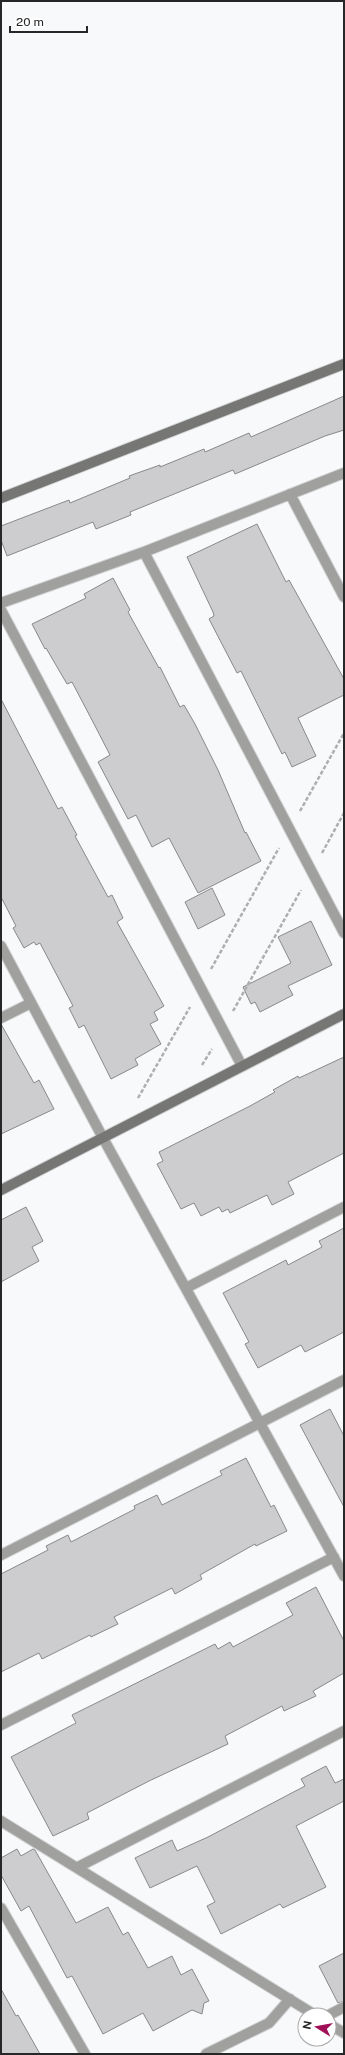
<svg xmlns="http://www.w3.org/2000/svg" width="345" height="2055" font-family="'Public Sans',sans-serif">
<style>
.building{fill:#cdcdcf;stroke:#88898a}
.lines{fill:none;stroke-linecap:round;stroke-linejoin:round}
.street-casing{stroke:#d2d3d4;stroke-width:12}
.secondary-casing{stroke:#d2d3d4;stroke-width:12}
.path{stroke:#aeafaf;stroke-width:2.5;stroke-dasharray:4 2;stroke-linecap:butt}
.street{stroke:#a0a09f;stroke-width:10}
.secondary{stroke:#767675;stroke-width:10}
</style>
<rect width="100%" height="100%" fill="#f8f9fa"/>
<path class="building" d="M 344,396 L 344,430 L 325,436 L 235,474 L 233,470 L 130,512 L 131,515 L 96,529 L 93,522 L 7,556 L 1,540 L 1,526 L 69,500 L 70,503 L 130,478 L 129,476 L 160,465 L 160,467 L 204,449 L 205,452 L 249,433 L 251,437 Z
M 257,524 L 286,582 L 289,580 L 344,679 L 344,695 L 298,718 L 316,756 L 292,767 L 285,752 L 282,754 L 241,671 L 237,673 L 209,619 L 214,616 L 213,612 L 187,557 Z
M 113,578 L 130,610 L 128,612 L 159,668 L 160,667 L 180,707 L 184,705 L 195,724 L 218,770 L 245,833 L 246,832 L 261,861 L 198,893 L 169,838 L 152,847 L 136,815 L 128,819 L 98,762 L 110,755 L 93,722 L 72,682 L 67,684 L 46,648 L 45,649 L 32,624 L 86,598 L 84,594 Z
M 1,699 L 58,809 L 62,807 L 77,835 L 75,836 L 108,897 L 112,895 L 123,918 L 117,922 L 164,1006 L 154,1012 L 158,1020 L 150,1024 L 161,1044 L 135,1059 L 138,1065 L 111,1079 L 84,1025 L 79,1028 L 69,1008 L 73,1006 L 40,943 L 36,945 L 34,942 L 24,948 L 13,928 L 16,926 L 1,897 Z
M 212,888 L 225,915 L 198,929 L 185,902 Z
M 311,921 L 332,965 L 288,986 L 293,995 L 260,1012 L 255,1002 L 251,1004 L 243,987 L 291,963 L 278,937 Z
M 1,1024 L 34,1083 L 39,1080 L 54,1109 L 1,1134 Z
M 344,1057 L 344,1153 L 288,1182 L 294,1194 L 272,1205 L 267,1195 L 230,1213 L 228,1209 L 222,1212 L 219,1207 L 201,1216 L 194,1203 L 181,1209 L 157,1164 L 163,1161 L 159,1152 L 250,1106 L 275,1092 L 273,1090 L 298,1076 L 299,1078 Z
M 26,1207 L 43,1241 L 32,1247 L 39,1261 L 1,1282 L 1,1220 Z
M 344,1228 L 344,1332 L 305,1352 L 301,1345 L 258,1368 L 245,1344 L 249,1342 L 223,1293 L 286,1260 L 288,1265 L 322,1247 L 319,1241 Z
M 330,1409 L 344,1436 L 344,1507 L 300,1425 Z
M 246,1458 L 271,1507 L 274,1505 L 287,1531 L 256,1546 L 255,1544 L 200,1575 L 202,1579 L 175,1594 L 172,1588 L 114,1617 L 118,1624 L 91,1637 L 90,1635 L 42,1659 L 39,1653 L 1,1672 L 1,1574 L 48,1550 L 46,1546 L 68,1535 L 71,1542 L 135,1509 L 134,1506 L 157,1495 L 162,1505 L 222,1475 L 220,1471 Z
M 316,1587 L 344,1641 L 344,1673 L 313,1691 L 316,1696 L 284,1711 L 282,1706 L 225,1736 L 228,1744 L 149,1781 L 87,1813 L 89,1819 L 53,1836 L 11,1757 L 76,1723 L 72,1715 L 215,1644 L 218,1649 L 230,1642 L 233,1647 L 293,1615 L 286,1603 Z
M 326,1766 L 335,1783 L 344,1779 L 344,1801 L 296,1826 L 326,1887 L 283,1908 L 280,1904 L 221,1934 L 207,1906 L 215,1902 L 197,1866 L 150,1888 L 135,1858 L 172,1840 L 177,1851 L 208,1837 L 305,1786 L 301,1779 Z
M 17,1849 L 21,1856 L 33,1849 L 35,1850 L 76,1923 L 108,1907 L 123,1935 L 128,1932 L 148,1968 L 172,1956 L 181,1975 L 192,1969 L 209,2001 L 204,2003 L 202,2014 L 192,2010 L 153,2031 L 143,2013 L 103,2034 L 72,1976 L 67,1978 L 29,1906 L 21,1911 L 1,1875 L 1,1858 Z
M 344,1953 L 344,2001 L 338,2003 L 319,1966 Z
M 1,1989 L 16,2016 L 18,2015 L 40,2054 L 1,2054 Z"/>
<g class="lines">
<defs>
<path id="street" d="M 290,494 L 344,597
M 144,552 L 344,933
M 1,603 L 144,552 L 344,473
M 1,610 L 242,1066
M 1,946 L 103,1138 L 344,1576
M 1,1018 L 31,1003
M 186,1288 L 344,1207
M 1,1555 L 344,1380
M 1,1725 L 334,1557
M 1,1821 L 315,2015
M 78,1867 L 344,1731
M 1,1908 L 85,2054
M 329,2015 L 344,2007
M 329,2024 L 344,2033
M 206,2054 L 269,2023 L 290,1999"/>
<path id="secondary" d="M 1,498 L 344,364
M 1,1190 L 344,1014"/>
</defs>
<use href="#street" class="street-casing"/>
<use href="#secondary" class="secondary-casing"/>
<path class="path" d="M 300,811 L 344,733
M 322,853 L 344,813
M 211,969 L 279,848
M 233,1011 L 301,890
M 202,1065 L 212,1049
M 138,1098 L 190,1007"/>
<use href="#street" class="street"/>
<use href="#secondary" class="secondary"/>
</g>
<rect width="345" height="2055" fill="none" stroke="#272727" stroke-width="4"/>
<g transform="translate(317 2027) rotate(281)"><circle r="19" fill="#ffffff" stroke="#a9a9a9"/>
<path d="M0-3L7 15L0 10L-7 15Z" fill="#a11057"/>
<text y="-6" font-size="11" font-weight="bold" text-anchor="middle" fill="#272727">N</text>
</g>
<path d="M10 26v6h77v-6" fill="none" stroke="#272727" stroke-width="2"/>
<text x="16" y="26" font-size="12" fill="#272727" stroke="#ffffff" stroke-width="3" paint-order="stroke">20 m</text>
</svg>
